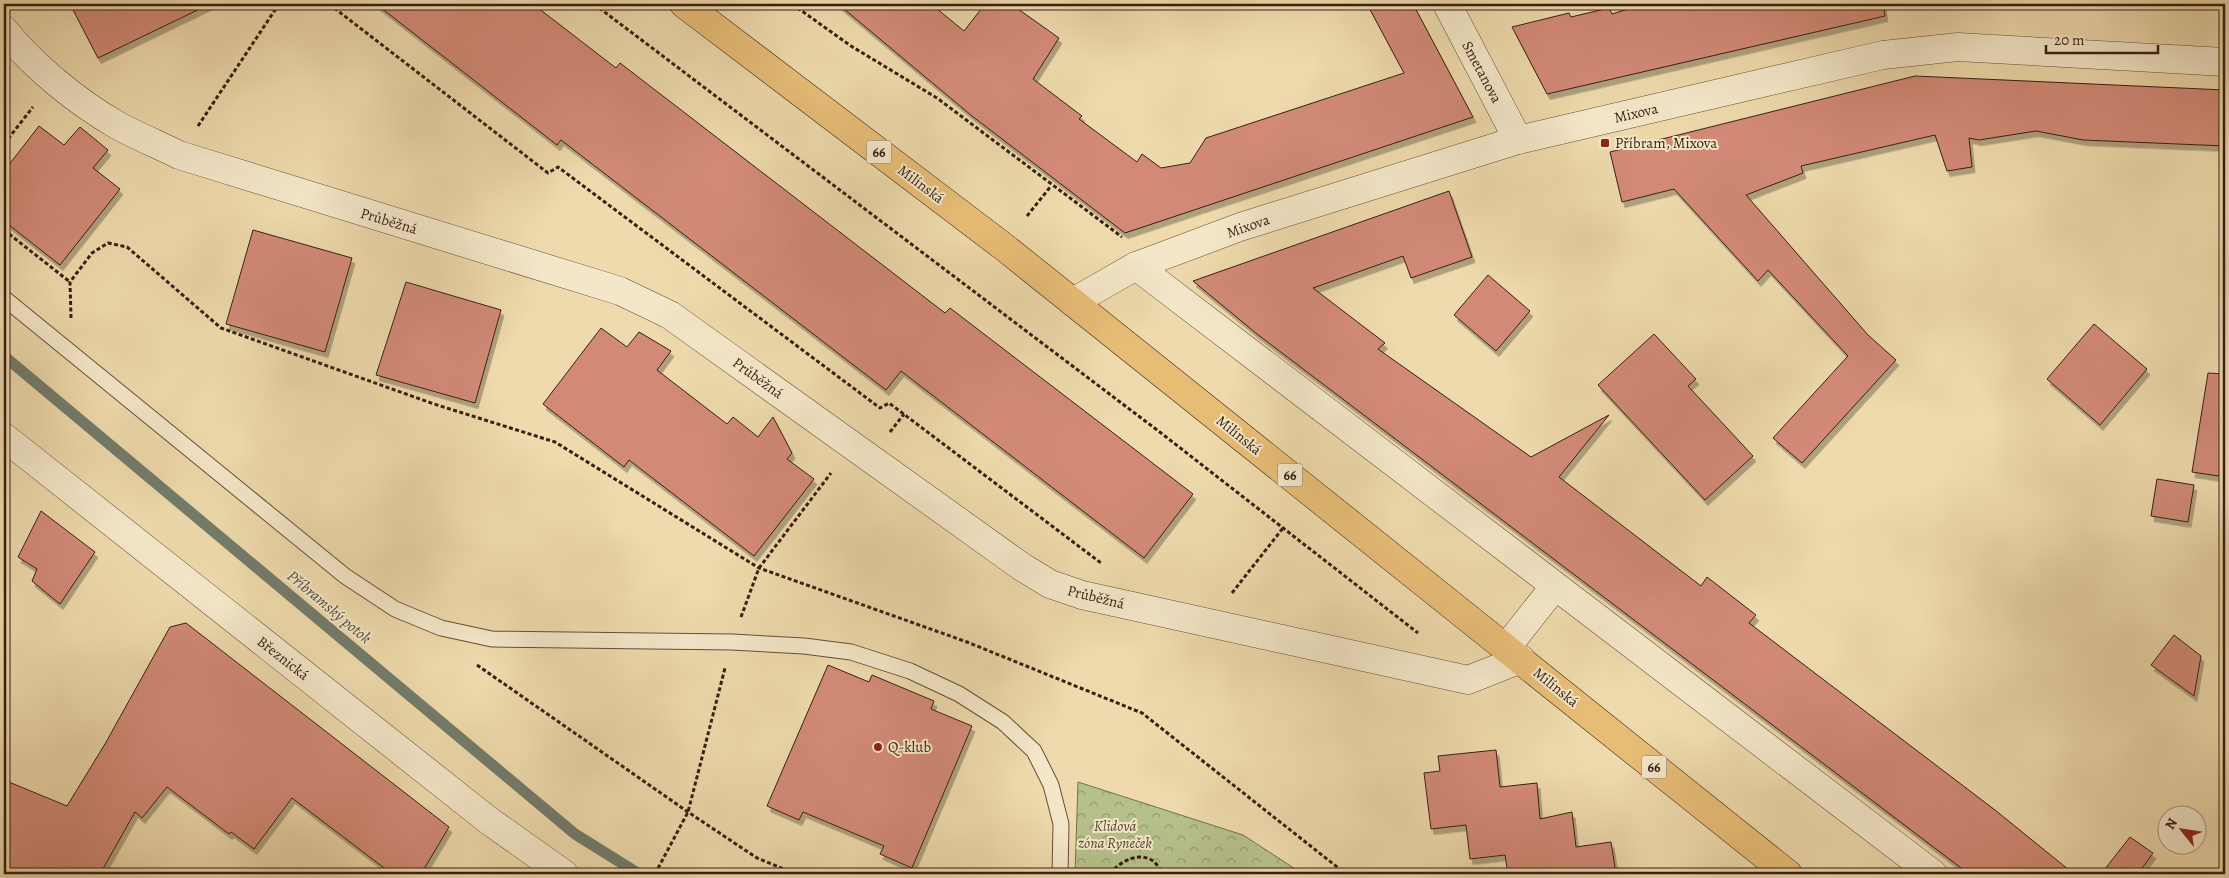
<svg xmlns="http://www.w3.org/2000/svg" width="2229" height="878" font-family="Alegreya,serif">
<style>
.forest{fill:url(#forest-crowns);stroke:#766f50}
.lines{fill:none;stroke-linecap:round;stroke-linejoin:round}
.stream{stroke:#727c6b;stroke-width:11}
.building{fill:#d28a77;stroke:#371e14;filter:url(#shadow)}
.service-casing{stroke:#654d3a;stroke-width:17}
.minor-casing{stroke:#654d3a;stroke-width:29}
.tertiary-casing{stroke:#654d3a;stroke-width:29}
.primary-casing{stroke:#371e14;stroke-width:29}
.path{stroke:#371e14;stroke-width:3;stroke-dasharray:4 2.5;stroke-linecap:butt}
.service{stroke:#f4e7c9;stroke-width:15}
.minor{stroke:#f4e7c9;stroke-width:28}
.tertiary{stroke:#f4e7c9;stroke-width:28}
.primary{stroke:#e7bd76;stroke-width:28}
.poi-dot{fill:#8f2418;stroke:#f4e7c9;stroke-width:2}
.labels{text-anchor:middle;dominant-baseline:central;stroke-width:4;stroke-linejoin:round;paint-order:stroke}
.shield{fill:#f4e7c9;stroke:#705a4a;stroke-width:1}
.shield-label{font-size:14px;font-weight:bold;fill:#371e14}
.street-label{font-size:15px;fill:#371e14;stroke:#f4e7c9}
.poi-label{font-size:15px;fill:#371e14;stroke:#f4e7c9;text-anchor:start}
.park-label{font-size:15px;font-style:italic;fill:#574632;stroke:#f4e7c9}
.water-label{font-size:16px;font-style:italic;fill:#554d40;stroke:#f4e7c9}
</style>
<defs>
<pattern id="forest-crowns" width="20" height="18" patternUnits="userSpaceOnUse" patternTransform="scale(1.25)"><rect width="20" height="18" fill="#b6c08b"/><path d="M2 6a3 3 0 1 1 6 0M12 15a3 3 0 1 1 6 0" fill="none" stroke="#959b70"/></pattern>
<filter id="shadow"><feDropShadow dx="3" dy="5.5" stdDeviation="0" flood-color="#0004"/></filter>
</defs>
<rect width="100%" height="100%" fill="#eedaac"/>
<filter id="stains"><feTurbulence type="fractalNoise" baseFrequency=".004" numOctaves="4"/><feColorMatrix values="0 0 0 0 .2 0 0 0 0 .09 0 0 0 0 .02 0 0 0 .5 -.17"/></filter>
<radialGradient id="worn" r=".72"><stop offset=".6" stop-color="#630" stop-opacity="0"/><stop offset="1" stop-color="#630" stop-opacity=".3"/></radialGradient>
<path class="forest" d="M 1078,782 L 1243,835 L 1303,874 L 1075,874 Z"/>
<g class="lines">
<path class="stream" d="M 4,356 L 575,834 L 639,874"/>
</g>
<path class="building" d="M 70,4 L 210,4 L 98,58 Z
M 376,4 L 533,4 L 616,68 L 620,63 L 945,313 L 950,308 L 1193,494 L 1144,558 L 901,371 L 886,390 L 561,140 L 557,145 Z
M 838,4 L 931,4 L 964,31 L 985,4 L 1011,4 L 1059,38 L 1033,79 L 1082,116 L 1079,119 L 1137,162 L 1142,154 L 1161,168 L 1190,163 L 1206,138 L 1404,73 L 1367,4 L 1413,4 L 1473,117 L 1125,233 L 972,116 Z
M 1644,4 L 1883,4 L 1885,16 L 1547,94 L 1512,27 L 1569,13 L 1571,17 L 1609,8 L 1612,14 Z
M 1915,76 L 2225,90 L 2225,146 L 2083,140 L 2036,131 L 1979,140 L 1969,138 L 1972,167 L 1947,171 L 1935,135 L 1801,166 L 1803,173 L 1746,195 L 1868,335 L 1896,360 L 1802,463 L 1773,438 L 1848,356 L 1768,270 L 1758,281 L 1674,189 L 1622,202 L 1610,152 Z
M 39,126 L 64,145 L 80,127 L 108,150 L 93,168 L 120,189 L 60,265 L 4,221 L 4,171 Z
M 1449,191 L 1472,257 L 1411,278 L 1403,256 L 1313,288 L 1385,343 L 1378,349 L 1531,457 L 1609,415 L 1559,477 L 1701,586 L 1707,577 L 1756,615 L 1749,623 L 1995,810 L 2074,874 L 1969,874 L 1257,334 L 1193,281 Z
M 253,230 L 352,258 L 325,352 L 226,324 Z
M 1488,275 L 1530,311 L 1496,351 L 1454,315 Z
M 406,282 L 501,310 L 475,403 L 376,375 Z
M 2094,324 L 2147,369 L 2100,425 L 2047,379 Z
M 601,328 L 627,347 L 639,332 L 671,351 L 657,370 L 727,424 L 733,417 L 758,437 L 773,417 L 792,453 L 787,459 L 814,479 L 754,556 L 629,460 L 624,467 L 543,404 Z
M 1654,334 L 1696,379 L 1688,386 L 1753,456 L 1705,500 L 1598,385 Z
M 2208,373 L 2225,374 L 2225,477 L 2192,472 Z
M 2157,479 L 2194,485 L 2188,522 L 2151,516 Z
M 41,511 L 95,552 L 60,604 L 32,581 L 37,569 L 18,557 Z
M 186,623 L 449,827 L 421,874 L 392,874 L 292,798 L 254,849 L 231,832 L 229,834 L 167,787 L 142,818 L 135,812 L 100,874 L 4,874 L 4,780 L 67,806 L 105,744 L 170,627 Z
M 2174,635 L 2201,656 L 2194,696 L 2151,665 Z
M 828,665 L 869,682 L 872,675 L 934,701 L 931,709 L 972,726 L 912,868 L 880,854 L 884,846 L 803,812 L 799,820 L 767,806 Z
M 1496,750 L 1500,787 L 1537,783 L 1540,819 L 1572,812 L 1576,847 L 1611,842 L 1616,874 L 1508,874 L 1505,855 L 1470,859 L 1466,825 L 1431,829 L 1424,773 L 1440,771 L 1438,756 Z
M 2130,837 L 2153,853 L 2138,874 L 2101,874 Z"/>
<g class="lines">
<defs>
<path id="service" d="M 4,298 L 345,576 L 395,609 L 441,628 L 492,639 L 732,642 L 804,646 L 851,652 L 910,671 L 959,694 L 1003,722 L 1034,751 L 1051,785 L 1061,824 L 1060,874"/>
<path id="minor" d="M 1447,4 L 1518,140
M 4,30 C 33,66 77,102 117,125 C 137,136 159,145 179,155 L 620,291 L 670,315 L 1022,567 L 1050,584 L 1082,595 L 1468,680 L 1521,659
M 1136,266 L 1933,874
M 1506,648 L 1555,586"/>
<path id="tertiary" d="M 1073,302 L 1136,266 L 1240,227 L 1518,140 L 1883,55 L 1958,47 L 2225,62
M 4,437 L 488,820 L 564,874"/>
<path id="primary" d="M 684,4 L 1004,247 L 1788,874"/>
</defs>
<use href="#service" class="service-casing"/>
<use href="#minor" class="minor-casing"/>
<use href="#tertiary" class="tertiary-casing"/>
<use href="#primary" class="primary-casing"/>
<path class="path" d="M 329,4 L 548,173 L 558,167 L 880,408 L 889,403 L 1101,563
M 594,4 L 1161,433 L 1418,633
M 792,4 L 851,46 L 937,98 L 1122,237
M 198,126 L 279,4
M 4,144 L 33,107
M 1027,216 L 1051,186
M 4,230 L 70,282
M 71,318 L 70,282 L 92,253 L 108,243 L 127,247 L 221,328 L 434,404 L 555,442 L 759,568 L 967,642 L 1142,713 L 1346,874
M 890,432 L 904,414
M 1232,593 L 1283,528
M 741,617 L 759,568 L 831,473
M 477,665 L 688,812 L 757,858 L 796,874
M 655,874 L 688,812 L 725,668
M 1110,874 C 1124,856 1152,847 1162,874"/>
<use href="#service" class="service"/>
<use href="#minor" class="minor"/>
<use href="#tertiary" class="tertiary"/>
<use href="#primary" class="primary"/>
</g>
<g class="poi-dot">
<rect x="1600" y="138" width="10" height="10" rx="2.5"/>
<circle cx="878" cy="747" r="5"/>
</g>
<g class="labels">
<g class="shield">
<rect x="866.5" y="140.5" width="25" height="23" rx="4"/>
<rect x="1277.5" y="463.5" width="25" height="23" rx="4"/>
<rect x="1641.5" y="755.5" width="25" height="23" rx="4"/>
</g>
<g class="shield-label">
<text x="879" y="152">66</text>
<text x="1290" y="475">66</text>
<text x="1654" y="767">66</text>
</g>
<g class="street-label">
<text transform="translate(1482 72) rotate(62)">Smetanova</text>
<text transform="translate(1636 113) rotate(-13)">Mixova</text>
<text transform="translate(921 184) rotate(37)">Milínská</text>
<text transform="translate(389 221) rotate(17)">Průběžná</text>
<text transform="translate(1248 226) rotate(-19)">Mixova</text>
<text transform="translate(758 378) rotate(36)">Průběžná</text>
<text transform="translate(1239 435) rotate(39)">Milínská</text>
<text transform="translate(1096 597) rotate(14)">Průběžná</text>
<text transform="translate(283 658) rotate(38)">Březnická</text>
<text transform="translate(1556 687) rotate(39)">Milínská</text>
</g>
<g class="poi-label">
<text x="1615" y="143">Příbram, Mixova</text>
<text x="888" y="747">Q-klub</text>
</g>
<g class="park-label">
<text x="1115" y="826">Klidová<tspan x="1115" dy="17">zóna Ryneček</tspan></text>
</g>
<g class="water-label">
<text transform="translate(329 607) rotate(40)">Příbramský potok</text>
</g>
</g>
<rect width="2229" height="878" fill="none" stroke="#eedaac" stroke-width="20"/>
<rect x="5" y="5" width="2219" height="868" fill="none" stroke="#371e14" stroke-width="2.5"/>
<rect x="10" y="10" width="2209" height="858" fill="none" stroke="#371e14"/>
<g transform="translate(2182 830) rotate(300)"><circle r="24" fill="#f4e7c9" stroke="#a89781"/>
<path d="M0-4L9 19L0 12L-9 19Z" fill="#8f2418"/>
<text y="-8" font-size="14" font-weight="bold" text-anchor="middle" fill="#371e14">N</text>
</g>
<path d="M2046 45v8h112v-8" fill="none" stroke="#371e14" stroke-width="2.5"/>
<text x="2054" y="45" font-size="15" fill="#371e14" stroke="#f4e7c9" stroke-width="4" paint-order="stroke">20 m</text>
<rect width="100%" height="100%" filter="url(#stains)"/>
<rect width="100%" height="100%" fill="url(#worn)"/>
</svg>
